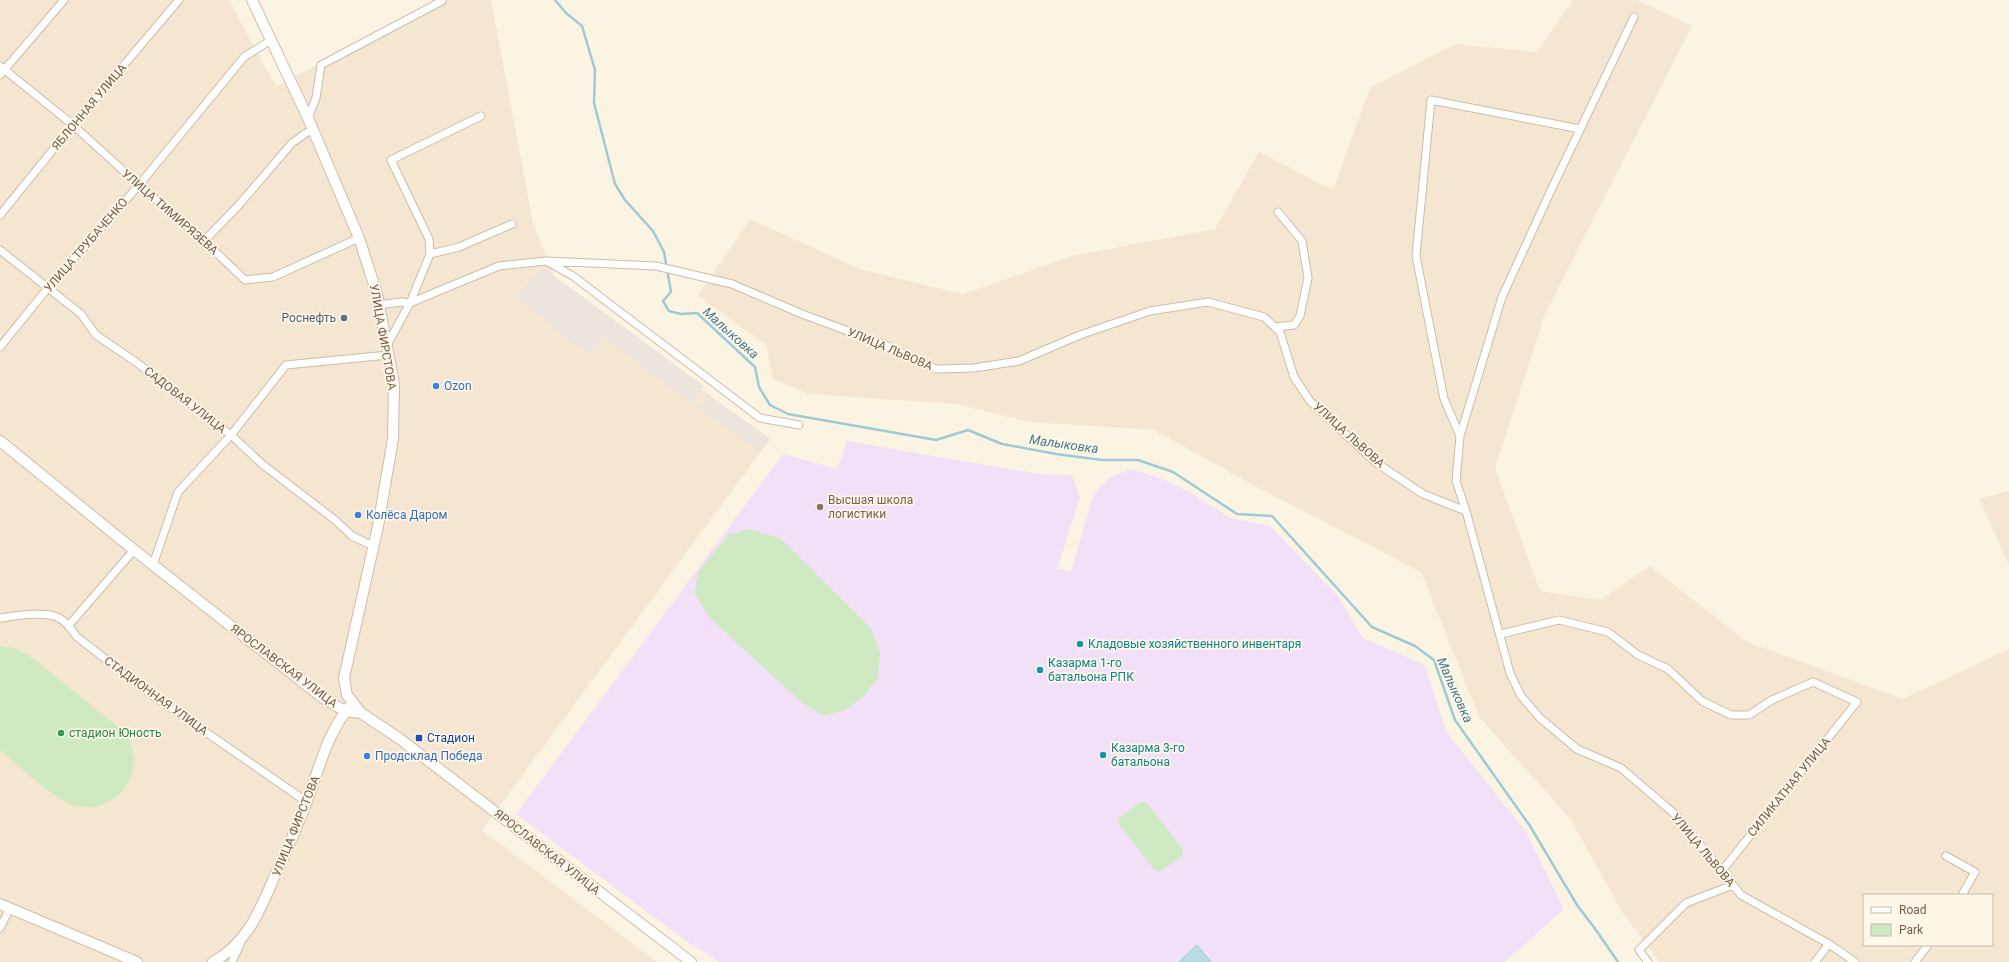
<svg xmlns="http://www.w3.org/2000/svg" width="2009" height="962" font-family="Roboto,sans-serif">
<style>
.residential{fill:#f4e6d1;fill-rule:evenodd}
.industrial{fill:#ebe5de}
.education{fill:#f1e0f8}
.green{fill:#cfe9c2}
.water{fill:#b8dce5;stroke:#9ecad7}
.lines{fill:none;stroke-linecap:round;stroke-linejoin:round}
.stream{stroke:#9ecad7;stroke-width:2.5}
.street-casing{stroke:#cdbcaa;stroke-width:9}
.secondary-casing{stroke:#d0bca7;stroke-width:12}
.street{stroke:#fff;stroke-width:7}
.secondary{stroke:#fff;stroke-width:10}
.service-dot{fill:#5c6f8a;stroke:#fff8e9;stroke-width:1.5}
.shop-dot{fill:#3f7fe0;stroke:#fff8e9;stroke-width:1.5}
.education-dot{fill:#8d6e63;stroke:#fff8e9;stroke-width:1.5}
.culture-dot{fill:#0f9aa8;stroke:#fff8e9;stroke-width:1.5}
.leisure-dot{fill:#2e9e5b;stroke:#fff8e9;stroke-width:1.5}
.transit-dot{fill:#1a4fb4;stroke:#fff8e9;stroke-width:1.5}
.labels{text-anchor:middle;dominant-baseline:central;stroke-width:3.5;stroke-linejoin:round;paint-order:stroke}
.street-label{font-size:12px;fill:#745b49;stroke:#fff8e9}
.service-label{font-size:12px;fill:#4e5e75;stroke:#fff8e9;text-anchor:end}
.shop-label{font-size:12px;fill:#366cbe;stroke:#fff8e9;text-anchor:start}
.education-label{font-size:12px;fill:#785e54;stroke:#fff8e9;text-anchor:start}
.culture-label{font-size:12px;fill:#0d838f;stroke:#fff8e9;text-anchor:start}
.leisure-label{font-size:12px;fill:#27864d;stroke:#fff8e9;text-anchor:start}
.transit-label{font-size:12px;fill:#164399;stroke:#fff8e9;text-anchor:start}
.water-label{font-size:13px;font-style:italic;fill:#437787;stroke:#fff8e9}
</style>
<rect width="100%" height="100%" fill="#fcf4e3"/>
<path class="residential" d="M 0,0 L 229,0 L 276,87 L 435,0 L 491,0 L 533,223 L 558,285 L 770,439 L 482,830 L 657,962 L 0,962 Z
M 1573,0 L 1637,0 L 1692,26 L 1545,314 L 1495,468 L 1540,591 L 1600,600 L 1650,566 L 1747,642 L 1903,699 L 2009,649 L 2009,962 L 1659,962 L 1621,910 L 1571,820 L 1479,717 L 1421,572 L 1253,485 L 1154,430 L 1029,422 L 957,404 L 809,394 L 773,379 L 766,345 L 698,296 L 750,219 L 860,269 L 962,294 L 1076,255 L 1215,229 L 1259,152 L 1333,190 L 1370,88 L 1455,44 L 1537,52 ZM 1864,895 L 1992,895 L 1992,945 L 1864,945 Z
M 2009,491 L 2009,565 L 1979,499 Z"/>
<path class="industrial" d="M 542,267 L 704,386 L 693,404 L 602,336 L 588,355 L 516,297 Z
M 708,394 L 770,439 L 760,452 L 698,407 Z"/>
<path class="education" d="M 847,441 L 1039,474 L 1072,475 L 1080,498 L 1057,569 L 1071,571 L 1094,493 L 1109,478 L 1132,469 L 1163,479 L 1193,494 L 1230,518 L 1270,526 L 1338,596 L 1363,638 L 1425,665 L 1446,731 L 1526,832 L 1564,909 L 1505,962 L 719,962 L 682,938 L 516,814 L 783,454 L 837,469 Z"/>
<path class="green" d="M 748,529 L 780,538 L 871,628 L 880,652 L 878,678 L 864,696 L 845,710 L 823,716 L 801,702 L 708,616 L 695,593 L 698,572 L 728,535 Z
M 0,646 L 14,648 L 30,656 L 117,726 C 121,730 126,735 129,740 C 146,776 114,814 76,806 C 56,802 17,764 0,750 Z
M 1140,802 L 1146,802 L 1182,848 L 1183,855 L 1160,872 L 1153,868 L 1118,823 L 1119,818 Z"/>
<path class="water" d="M 1197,945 L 1211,962 L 1179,962 L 1181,960 Z"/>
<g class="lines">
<path class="stream" d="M 555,0 L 566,13 L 582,26 L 595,70 L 594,103 L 615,184 L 625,200 L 653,231 L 664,252 L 671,292 L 663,301 L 669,311 L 681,314 L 697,313 L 755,367 L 759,387 L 770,405 L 788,414 L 936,440 L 968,430 L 1002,444 L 1056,454 L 1102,460 L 1138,460 L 1173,472 L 1237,514 L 1272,516 L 1372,627 L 1415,646 L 1434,660 L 1455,720 L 1530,826 L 1577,905 L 1596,930 L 1618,962"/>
<defs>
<path id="street" d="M 0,66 L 73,125 L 139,185 L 204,241 L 245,280 L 273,277 L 359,238
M 0,75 L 64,0
M 308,118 L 316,98 L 321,65 L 442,1
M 0,215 L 73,125 L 179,0
M 204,241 L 238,206 L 292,143 L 312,129
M 0,250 L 81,314 L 96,335 L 136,362 L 231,435 L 262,464 L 335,520 L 352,536 L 373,546
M 430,254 L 459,247 L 512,224
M 548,262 L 573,276 L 760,418 L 799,425
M 379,305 L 401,302 L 410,303 L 499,266 L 546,261 L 656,266 L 732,284 L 802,314 L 883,344 L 936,369 L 974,368 L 1019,361 L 1080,335 L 1150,311 L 1208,302 L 1264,317 L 1280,332 L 1294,377 L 1310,401 L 1375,462 L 1423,494 L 1466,511 L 1510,673 L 1521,696 L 1540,718 L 1577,749 L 1621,768 L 1677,816 L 1741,895 L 1829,944 L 1855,962
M 1275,327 L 1294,325 L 1300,316 L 1308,278 L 1302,241 L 1278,212
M 0,347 L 47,289 L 139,185 L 244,57 L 271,40
M 386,347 L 410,303 L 430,254 L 429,239 L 391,160 L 481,116
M 1460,436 L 1444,399 L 1416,256 L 1431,100 L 1580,129
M 1466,511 L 1456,481 L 1460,436 L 1502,297 L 1553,186 L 1634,17
M 153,565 L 178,492 L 231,435 L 286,365 L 388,355
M 0,618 C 15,616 43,611 57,617 C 66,621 71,629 77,637 L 152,695 L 307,802
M 69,625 L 134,550
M 1501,634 L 1559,620 L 1608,632 L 1638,655 L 1668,669 L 1702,701 L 1731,715 L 1749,715 L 1772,700 L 1813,682 L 1857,702 L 1721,872
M 1946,856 L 1975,872 L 1962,895
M 0,928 L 10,908
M 232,962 L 241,942
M 1648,962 L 1639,950 L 1686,903 L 1733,885
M 1815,962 L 1829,944
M 1915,962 L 1928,945"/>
<path id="secondary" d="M 252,0 L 308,118 L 359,238 L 377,294 L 394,384 L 393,439 L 378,526 L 344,678 L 347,695 L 361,713
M 0,441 L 134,550 L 323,698 L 345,711 L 361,713 L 400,739 L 691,962
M 0,904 L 137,962
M 213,962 C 246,944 259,913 273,880 C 285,854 297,828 307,801 C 319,769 327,734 349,707"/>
</defs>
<use href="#street" class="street-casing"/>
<use href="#secondary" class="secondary-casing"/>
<use href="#street" class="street"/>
<use href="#secondary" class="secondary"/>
</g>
<circle class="service-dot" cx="344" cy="318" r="4"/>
<g class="shop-dot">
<circle cx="436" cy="386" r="4"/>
<circle cx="358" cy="515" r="4"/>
<circle cx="367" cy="756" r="4"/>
</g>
<circle class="education-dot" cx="820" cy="507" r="4"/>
<g class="culture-dot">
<circle cx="1080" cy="644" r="4"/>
<circle cx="1040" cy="670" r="4"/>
<circle cx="1103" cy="755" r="4"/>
</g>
<circle class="leisure-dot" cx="61" cy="733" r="4"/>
<rect class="transit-dot" x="415" y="734" width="8" height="8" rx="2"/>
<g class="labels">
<g class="street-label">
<text transform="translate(89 107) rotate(-50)">ЯБЛОННАЯ УЛИЦА</text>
<text transform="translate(170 212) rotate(41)">УЛИЦА ТИМИРЯЗЕВА</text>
<text transform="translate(86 245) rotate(-49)">УЛИЦА ТРУБАЧЕНКО</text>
<text transform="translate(383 337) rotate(80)">УЛИЦА ФИРСТОВА</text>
<text transform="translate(890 349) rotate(23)">УЛИЦА ЛЬВОВА</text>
<text transform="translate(185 400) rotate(38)">САДОВАЯ УЛИЦА</text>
<text transform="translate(1349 435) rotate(42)">УЛИЦА ЛЬВОВА</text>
<text transform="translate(284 666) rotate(37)">ЯРОСЛАВСКАЯ УЛИЦА</text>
<text transform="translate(156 696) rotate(36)">СТАДИОННАЯ УЛИЦА</text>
<text transform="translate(1789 787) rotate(-51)">СИЛИКАТНАЯ УЛИЦА</text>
<text transform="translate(296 826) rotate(-68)">УЛИЦА ФИРСТОВА</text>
<text transform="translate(1703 850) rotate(50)">УЛИЦА ЛЬВОВА</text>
<text transform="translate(547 852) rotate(38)">ЯРОСЛАВСКАЯ УЛИЦА</text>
</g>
<g class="service-label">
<text x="336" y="318">Роснефть</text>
</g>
<g class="shop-label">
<text x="444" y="386">Ozon</text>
<text x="366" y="515">Колёса Даром</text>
<text x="375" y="756">Продсклад Победа</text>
</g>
<g class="education-label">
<text x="828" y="500">Высшая школа<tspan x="828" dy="14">логистики</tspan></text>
</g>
<g class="culture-label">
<text x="1088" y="644">Кладовые хозяйственного инвентаря</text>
<text x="1048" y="663">Казарма 1-го<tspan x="1048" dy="14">батальона РПК</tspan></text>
<text x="1111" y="748">Казарма 3-го<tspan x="1111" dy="14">батальона</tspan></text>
</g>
<g class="leisure-label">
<text x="69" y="733">стадион Юность</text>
</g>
<g class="transit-label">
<text x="427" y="738">Стадион</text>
</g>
<g class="water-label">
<text transform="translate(731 333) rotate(42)">Малыковка</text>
<text transform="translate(1064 444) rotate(8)">Малыковка</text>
<text transform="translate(1455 690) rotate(66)">Малыковка</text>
</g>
</g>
<rect x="1863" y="894" width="130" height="52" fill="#fff8e9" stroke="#c7b9a9"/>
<rect x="1871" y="907" width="20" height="6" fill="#ffffff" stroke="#c7b9a9"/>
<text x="1899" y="914" font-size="12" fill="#745b49">Road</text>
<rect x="1871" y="924" width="20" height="12" fill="#cfe9c2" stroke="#c7b9a9"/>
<text x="1899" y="934" font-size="12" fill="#745b49">Park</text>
</svg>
